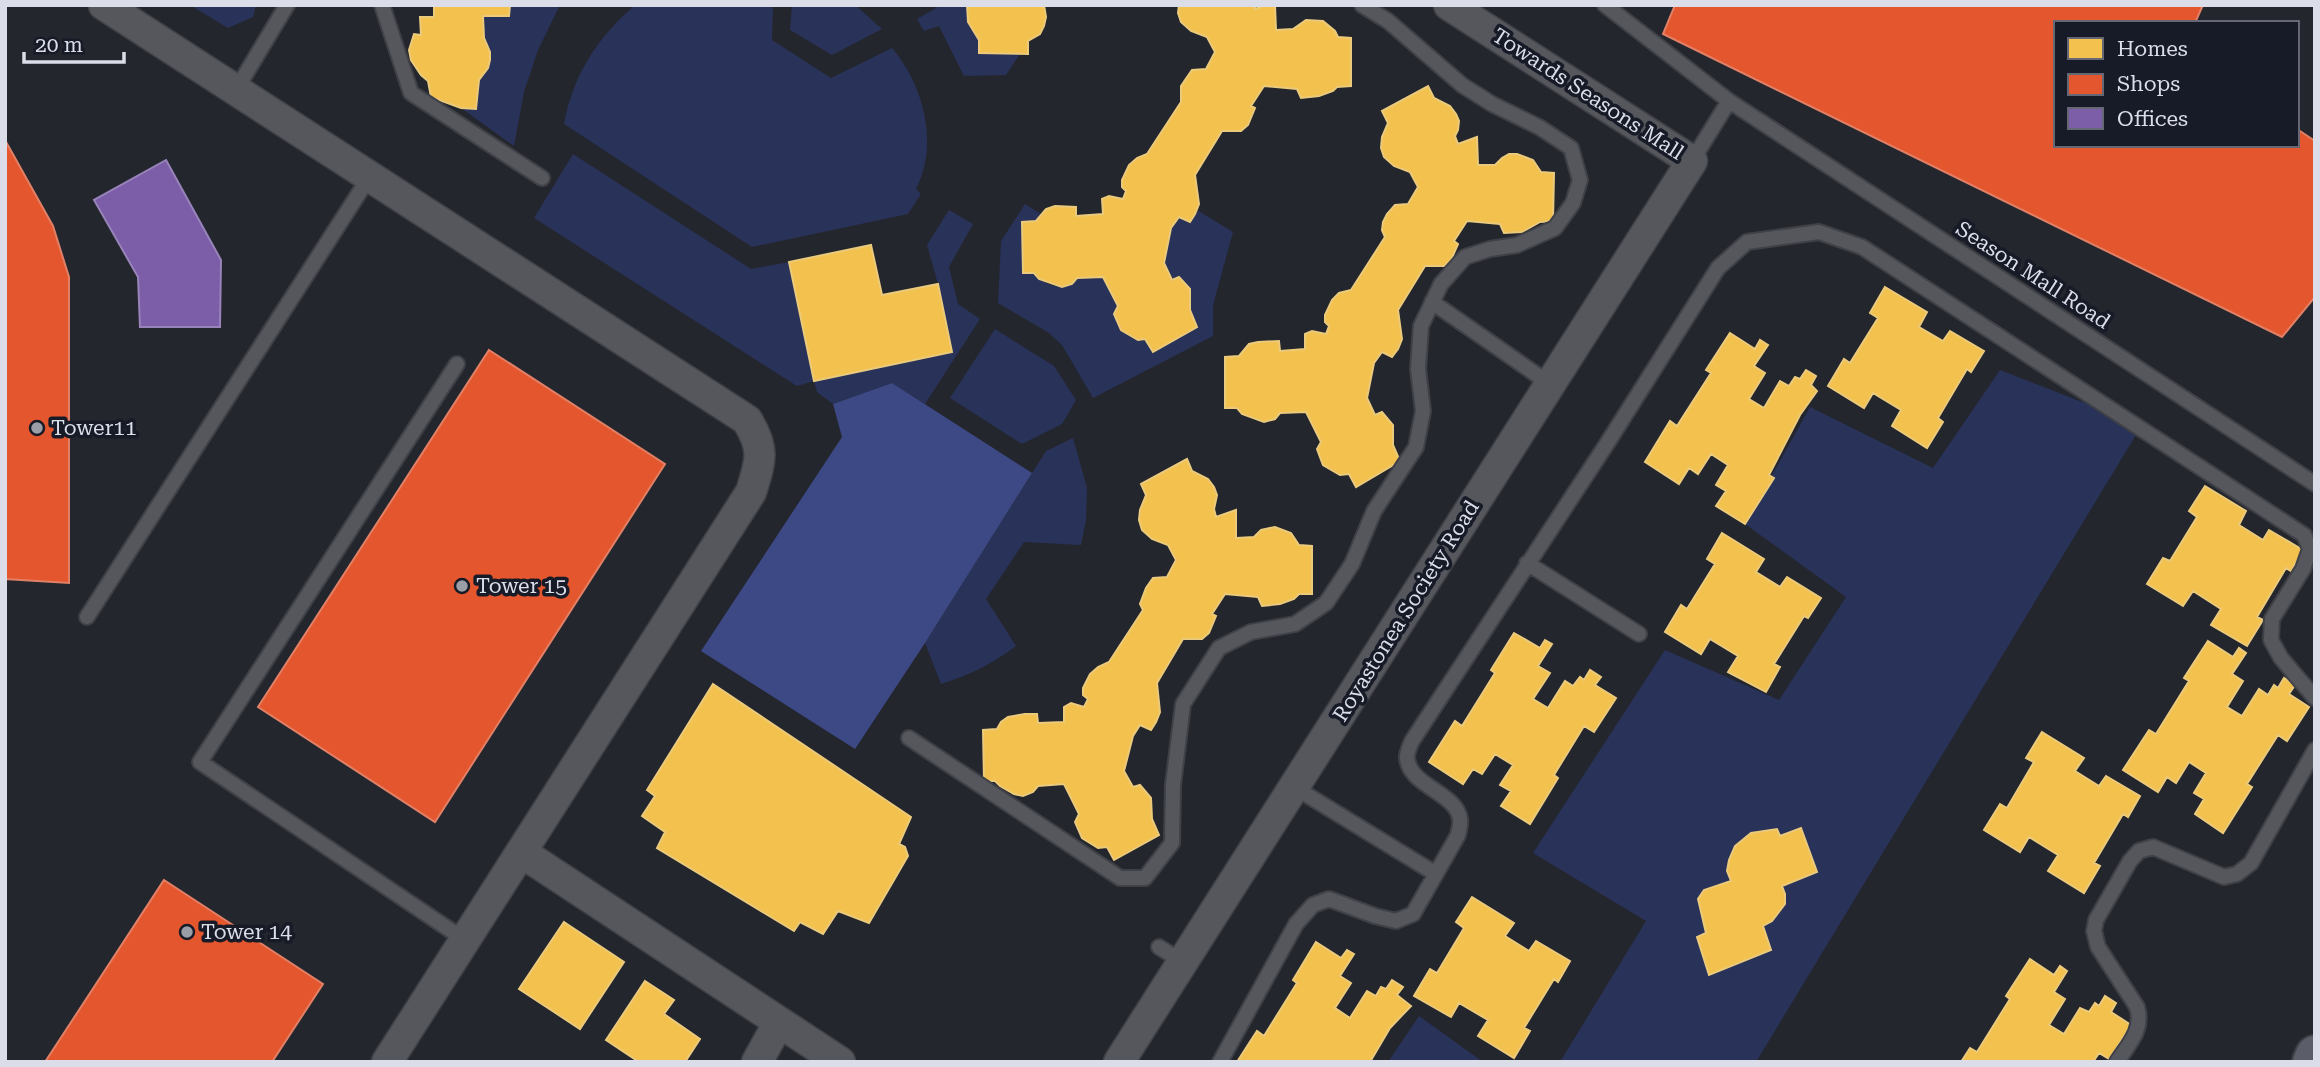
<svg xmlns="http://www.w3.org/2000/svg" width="2320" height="1067" font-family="'Roboto Serif',serif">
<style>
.green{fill:#293259}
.forest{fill:#3d4985}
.homes{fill:#f2c14e;stroke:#ebca7c;stroke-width:2}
.shops{fill:#e4572e;stroke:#e18066;stroke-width:2}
.offices{fill:#7b5ea7;stroke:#9884ba;stroke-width:2}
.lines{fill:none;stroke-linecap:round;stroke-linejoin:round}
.lane-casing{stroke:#3f4147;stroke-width:18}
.street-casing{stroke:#3f4147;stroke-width:33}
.highway-casing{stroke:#3f4147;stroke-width:42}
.lane{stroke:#55575d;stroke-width:14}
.street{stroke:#55575d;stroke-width:30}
.highway{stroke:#5b5d69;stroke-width:38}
.poi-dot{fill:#9b9ea7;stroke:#171a27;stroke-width:2.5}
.labels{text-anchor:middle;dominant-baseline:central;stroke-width:7;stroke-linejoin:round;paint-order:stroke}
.street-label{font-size:21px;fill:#dbdee8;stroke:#171a27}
.poi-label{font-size:21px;fill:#dbdee8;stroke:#171a27;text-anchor:start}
</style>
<rect width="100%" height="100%" fill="#24262d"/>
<path class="green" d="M 190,5 L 256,5 L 253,17 L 228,28 Z
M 510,5 L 560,5 L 538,50 L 524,92 L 514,146 L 461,108 L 488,68 L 490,52 L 484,38 L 483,16 L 509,16 Z
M 635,5 L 773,5 L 772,40 L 831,78 L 892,48 C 924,85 939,145 916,189 L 921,194 L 908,214 L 752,247 L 564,124 C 573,75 597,38 635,5 Z
M 792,5 L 855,5 L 882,29 L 832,55 L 790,30 Z
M 941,5 L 967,5 L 968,22 L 979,40 L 979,53 L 1020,54 L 1006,75 L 964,76 L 939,26 L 924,31 L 917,19 Z
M 573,154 L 751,269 L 789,262 L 814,380 L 952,352 L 938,284 L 927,245 L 949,210 L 973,224 L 949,267 L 958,304 L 980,319 L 925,404 L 892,383 L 833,404 L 817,392 L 814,381 L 797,386 L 534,218 Z
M 1025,204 L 1041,214 L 1036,221 L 1022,222 L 1023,273 L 1034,273 C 1045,286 1065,293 1077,278 L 1103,277 L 1118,306 L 1114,314 C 1118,329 1129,341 1145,339 L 1153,352 L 1197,326 L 1190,310 L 1190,289 L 1179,277 L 1172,280 L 1164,263 L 1171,228 L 1179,217 L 1190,222 L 1197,210 L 1233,232 L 1213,305 L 1213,336 L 1093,398 L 1062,345 L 1049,333 L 998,303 L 1001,241 Z
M 995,329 L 1054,366 L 1076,400 L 1062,424 L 1022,444 L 950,398 Z
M 2000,370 L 2142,425 L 1756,1062 L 1560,1062 L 1646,921 L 1533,853 L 1665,650 L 1779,700 L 1846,597 L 1745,524 L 1810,407 L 1933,468 Z
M 1073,438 L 1087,488 L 1086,520 L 1081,545 L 1024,542 L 986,599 L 1016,646 C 992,664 970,675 941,684 L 925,643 L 1046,451 Z
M 1419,1016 L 1483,1062 L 1388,1062 Z"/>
<path class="forest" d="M 892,383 L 1032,473 L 925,643 L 855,749 L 701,651 L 842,437 L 833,404 Z"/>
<path class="homes" d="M 434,5 L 510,5 L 509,16 L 483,16 L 484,38 L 490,52 L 490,60 L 488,68 L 479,80 L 476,109 L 461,108 L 431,97 L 428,81 L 421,75 L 411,60 L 409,50 L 414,34 L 421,35 L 420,17 L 434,17 Z
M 967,5 L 1044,5 L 1046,17 L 1044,26 L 1040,34 L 1028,41 L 1028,54 L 979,53 L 979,40 L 968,22 Z
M 1179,5 L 1254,5 L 1255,9 L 1265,5 L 1275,5 L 1276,30 L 1293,29 L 1306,20 L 1323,21 L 1335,31 L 1338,37 L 1351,38 L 1351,86 L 1337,87 L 1333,91 L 1319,96 L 1301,98 L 1297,89 L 1264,86 L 1251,106 L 1255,108 L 1248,125 L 1241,131 L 1222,131 L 1195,175 L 1199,204 L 1195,214 L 1190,222 L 1179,217 L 1171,228 L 1164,263 L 1172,280 L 1179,277 L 1190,289 L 1190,310 L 1197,327 L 1153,352 L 1145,339 L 1138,340 L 1121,330 L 1114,314 L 1118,306 L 1103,277 L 1077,278 L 1072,284 L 1062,287 L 1039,279 L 1034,273 L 1023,273 L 1022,222 L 1036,221 L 1046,209 L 1055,206 L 1076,207 L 1076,216 L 1103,214 L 1102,199 L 1109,196 L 1123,199 L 1126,191 L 1122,187 L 1122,180 L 1129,165 L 1137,158 L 1147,154 L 1181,102 L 1181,86 L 1185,80 L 1192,70 L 1206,69 L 1215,52 L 1207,37 L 1191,31 L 1181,22 L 1178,13 Z
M 1428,86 L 1434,98 L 1450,106 L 1456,114 L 1459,121 L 1458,130 L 1455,136 L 1458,144 L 1477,137 L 1478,165 L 1495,165 L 1502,158 L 1509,154 L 1517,154 L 1533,160 L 1541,172 L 1554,173 L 1553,221 L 1540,222 L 1522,232 L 1504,233 L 1500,224 L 1467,221 L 1454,241 L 1458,244 L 1451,260 L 1444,266 L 1425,266 L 1398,310 L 1402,339 L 1398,349 L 1392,357 L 1382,352 L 1374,363 L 1367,398 L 1375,415 L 1382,412 L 1393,425 L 1393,445 L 1400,461 L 1356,487 L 1349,474 L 1340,475 L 1323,465 L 1317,449 L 1321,442 L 1306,412 L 1280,413 L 1275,419 L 1264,422 L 1242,414 L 1237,408 L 1225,408 L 1225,357 L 1239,356 L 1249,344 L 1258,342 L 1279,341 L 1280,351 L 1305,349 L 1305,334 L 1312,331 L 1326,334 L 1329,326 L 1325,322 L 1325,315 L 1332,300 L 1339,293 L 1351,290 L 1385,237 L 1382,230 L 1383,222 L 1387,214 L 1395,205 L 1408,204 L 1418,187 L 1410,172 L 1394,166 L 1384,157 L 1381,148 L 1382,137 L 1388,123 L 1382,111 Z
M 871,245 L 882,295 L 938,284 L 952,352 L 814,381 L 789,262 Z
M 1885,287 L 1927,312 L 1919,327 L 1943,341 L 1950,331 L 1984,351 L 1971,372 L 1967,369 L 1938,418 L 1943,422 L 1927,448 L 1892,426 L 1901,410 L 1873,393 L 1864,408 L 1828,386 L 1844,359 L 1850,363 L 1878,318 L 1870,313 Z
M 1730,333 L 1755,349 L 1760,340 L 1768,345 L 1754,366 L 1765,373 L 1749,399 L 1764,408 L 1780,381 L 1789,386 L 1795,377 L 1800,379 L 1806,370 L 1816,376 L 1811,385 L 1817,391 L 1800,415 L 1769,475 L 1774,478 L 1745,524 L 1716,506 L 1726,491 L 1716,485 L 1728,465 L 1711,454 L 1698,474 L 1689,468 L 1679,484 L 1645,462 L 1670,421 L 1677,426 L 1711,373 L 1706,370 Z
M 1187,459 L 1192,471 L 1208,479 L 1214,487 L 1217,495 L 1214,509 L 1216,517 L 1236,510 L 1236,538 L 1254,537 L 1261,530 L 1275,527 L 1291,533 L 1299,545 L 1312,546 L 1312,594 L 1299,594 L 1294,599 L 1280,604 L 1262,606 L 1258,597 L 1225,594 L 1212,614 L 1216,616 L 1209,633 L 1202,639 L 1183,639 L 1157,683 L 1160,712 L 1156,722 L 1151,730 L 1140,725 L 1133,736 L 1124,771 L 1133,787 L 1140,785 L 1151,798 L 1152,819 L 1159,835 L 1114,860 L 1107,847 L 1098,848 L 1082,838 L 1075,822 L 1079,814 L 1064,784 L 1038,786 L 1033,792 L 1023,796 L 1014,794 L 1000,786 L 995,781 L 984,781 L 983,730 L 997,729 L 1001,722 L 1008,717 L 1025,714 L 1037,714 L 1038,723 L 1064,722 L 1064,707 L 1071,703 L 1084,707 L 1088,699 L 1083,695 L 1083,688 L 1090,674 L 1098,667 L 1109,662 L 1143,610 L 1140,604 L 1146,588 L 1153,578 L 1167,577 L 1176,560 L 1168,545 L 1152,539 L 1142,530 L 1139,520 L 1140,510 L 1146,495 L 1141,484 Z
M 2205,486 L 2246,511 L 2239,525 L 2263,540 L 2269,530 L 2303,550 L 2291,571 L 2286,568 L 2257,617 L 2263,620 L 2247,646 L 2211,625 L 2221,609 L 2193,591 L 2183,606 L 2147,584 L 2163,558 L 2170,561 L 2197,517 L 2189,511 Z
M 1722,533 L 1764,559 L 1756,572 L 1780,587 L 1787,577 L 1821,598 L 1808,618 L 1804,616 L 1774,664 L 1780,667 L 1766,692 L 1728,672 L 1738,656 L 1710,639 L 1701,654 L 1665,632 L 1681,605 L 1687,609 L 1715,564 L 1707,559 Z
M 1514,633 L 1540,648 L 1545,640 L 1552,644 L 1538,666 L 1550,673 L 1533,699 L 1548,708 L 1565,681 L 1573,686 L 1580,677 L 1584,680 L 1590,670 L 1601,677 L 1595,685 L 1616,698 L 1594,732 L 1584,726 L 1554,775 L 1558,778 L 1530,824 L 1501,806 L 1511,791 L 1500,785 L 1513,765 L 1495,754 L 1482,774 L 1473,769 L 1463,784 L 1429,762 L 1455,721 L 1462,726 L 1495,673 L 1491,670 Z
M 2208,641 L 2233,657 L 2239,648 L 2246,653 L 2232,674 L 2243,681 L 2227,707 L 2242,716 L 2259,689 L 2268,695 L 2274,685 L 2278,688 L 2284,678 L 2295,685 L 2289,694 L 2309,707 L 2287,741 L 2278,735 L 2247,784 L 2252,787 L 2223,833 L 2195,814 L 2204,799 L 2194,793 L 2206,773 L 2189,762 L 2176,783 L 2167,777 L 2158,792 L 2123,770 L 2149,730 L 2156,734 L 2189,681 L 2184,678 Z
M 713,684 L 911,817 L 899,844 L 905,847 L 908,856 L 869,923 L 838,911 L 823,934 L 800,922 L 794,931 L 657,848 L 665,832 L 642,816 L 655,796 L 647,790 Z
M 2042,732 L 2084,758 L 2075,771 L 2099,786 L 2106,776 L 2140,796 L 2128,817 L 2123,814 L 2094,863 L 2100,866 L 2084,893 L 2048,871 L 2058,855 L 2029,837 L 2020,852 L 1984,830 L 2000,804 L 2007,808 L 2034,762 L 2026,758 Z
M 1801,828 L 1817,872 L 1782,886 L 1785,894 L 1785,904 L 1772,921 L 1763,926 L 1771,950 L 1709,975 L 1697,937 L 1706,933 L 1698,899 L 1704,890 L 1731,881 L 1727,871 L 1729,860 L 1735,846 L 1751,833 L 1777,829 L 1780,836 Z
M 1472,897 L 1514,923 L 1505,936 L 1529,951 L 1536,941 L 1570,961 L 1558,982 L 1554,979 L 1524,1028 L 1530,1031 L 1514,1058 L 1478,1036 L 1488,1020 L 1459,1003 L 1451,1017 L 1414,996 L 1430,969 L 1437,973 L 1464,928 L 1456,922 Z
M 564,922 L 624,962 L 580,1029 L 519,989 Z
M 1316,942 L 1341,958 L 1347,950 L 1354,954 L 1340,976 L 1351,983 L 1335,1008 L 1350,1018 L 1367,991 L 1376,996 L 1381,987 L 1386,989 L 1392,980 L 1403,987 L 1397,995 L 1411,1006 L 1390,1028 L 1370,1062 L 1237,1062 L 1257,1031 L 1264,1036 L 1297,983 L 1293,980 Z
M 2030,959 L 2054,975 L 2060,966 L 2067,971 L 2054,992 L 2065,999 L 2049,1025 L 2064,1034 L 2080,1008 L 2089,1012 L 2095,1003 L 2099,1006 L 2105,996 L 2116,1003 L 2111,1012 L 2131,1025 L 2109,1059 L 2099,1053 L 2093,1062 L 1961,1062 L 1970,1048 L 1977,1052 L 2010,999 L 2006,996 Z
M 645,981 L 674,1000 L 664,1014 L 700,1039 L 685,1062 L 639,1062 L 606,1040 Z"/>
<path class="shops" d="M 1675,5 L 2203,5 L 2195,23 L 2056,23 L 2056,145 L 2297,145 L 2297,129 L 2315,141 L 2315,297 L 2282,337 L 1663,34 Z
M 5,140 L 53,226 L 69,277 L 69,583 L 5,579 Z
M 489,350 L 665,464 L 435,822 L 258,707 Z
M 164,880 L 323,984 L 272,1062 L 45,1062 Z"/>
<path class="offices" d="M 166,160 L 221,260 L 220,327 L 140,327 L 138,277 L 94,200 Z"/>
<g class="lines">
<defs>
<path id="lane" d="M 382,5 L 411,93 L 542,178
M 1605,5 L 1729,101 L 2315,484
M 236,90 L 287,5
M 1692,161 L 1729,101
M 1432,302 L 1550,384
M 457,364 L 200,762 L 465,940
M 1527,563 L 1639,634
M 87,617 L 370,176
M 909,738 L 1120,878 L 1145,878 L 1172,843 L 1173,785 L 1183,704 L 1219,648 L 1251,632 L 1295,624 L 1326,603 L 1352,564 L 1374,511 L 1416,447 L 1423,411 L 1418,369 L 1421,326 L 1441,284 L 1465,257 L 1490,249 L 1517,245 L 1555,228 L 1573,203 L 1580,180 L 1571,148 L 1539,127 L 1492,104 L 1462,85 L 1388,21 L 1362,5
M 1294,787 L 1436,874
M 1159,947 L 1181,961
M 1220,1062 L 1296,924 L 1313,905 L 1329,899 L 1375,916 L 1396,921 L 1413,914 L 1458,835 C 1459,830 1461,824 1460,819 C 1456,792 1408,786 1407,757 C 1407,752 1410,746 1412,741 L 1608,442 L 1718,268 L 1747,242 L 1819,232 L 1862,247 L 2304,535 L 2310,549 L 2303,569 L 2272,619 L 2271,640 L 2281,658 L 2315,698
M 2117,1062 C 2129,1044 2144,1029 2137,1007 L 2098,947 L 2094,931 L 2096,920 L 2130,861 L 2139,851 L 2153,847 L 2224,877 L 2237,874 L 2251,863 L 2315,750"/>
<path id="street" d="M 104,5 L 747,420 C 765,449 761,460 751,492 L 387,1062
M 521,852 L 840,1062
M 757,1062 L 779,1022
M 1119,1062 L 1692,161 L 1449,5"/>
<path id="highway" d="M 2312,1062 L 2315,1055"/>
</defs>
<use href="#lane" class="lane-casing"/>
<use href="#street" class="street-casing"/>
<use href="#highway" class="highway-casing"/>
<use href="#lane" class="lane"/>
<use href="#street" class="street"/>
<use href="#highway" class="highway"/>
</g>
<g class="poi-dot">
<circle cx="37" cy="428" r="7"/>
<circle cx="462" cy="586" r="7"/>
<circle cx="187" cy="932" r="7"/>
</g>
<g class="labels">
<g class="street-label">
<text transform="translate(1588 94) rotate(33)">Towards Seasons Mall</text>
<text transform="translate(2033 275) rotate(33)">Season Mall Road</text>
<text transform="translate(1406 611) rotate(-58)">Royastonea Society Road</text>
</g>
<g class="poi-label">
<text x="51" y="428">Tower11</text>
<text x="476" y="586">Tower 15</text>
<text x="201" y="932">Tower 14</text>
</g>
</g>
<rect width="2320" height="1067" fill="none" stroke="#dbdee8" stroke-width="14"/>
<rect x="2054" y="21" width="245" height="126" fill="#171a27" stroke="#656874" stroke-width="2"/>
<rect x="2068" y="38" width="35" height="21" fill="#f2c14e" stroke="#656874" stroke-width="2"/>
<text x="2117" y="56" font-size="21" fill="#dbdee8">Homes</text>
<rect x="2068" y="74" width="35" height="21" fill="#e4572e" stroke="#656874" stroke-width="2"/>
<text x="2117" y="91" font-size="21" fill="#dbdee8">Shops</text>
<rect x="2068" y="108" width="35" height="21" fill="#7b5ea7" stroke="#656874" stroke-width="2"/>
<text x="2117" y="126" font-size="21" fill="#dbdee8">Offices</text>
<path d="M24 52v10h100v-10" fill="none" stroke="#dbdee8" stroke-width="3.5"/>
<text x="35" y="52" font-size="21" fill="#dbdee8" stroke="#171a27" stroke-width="5" paint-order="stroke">20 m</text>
</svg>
